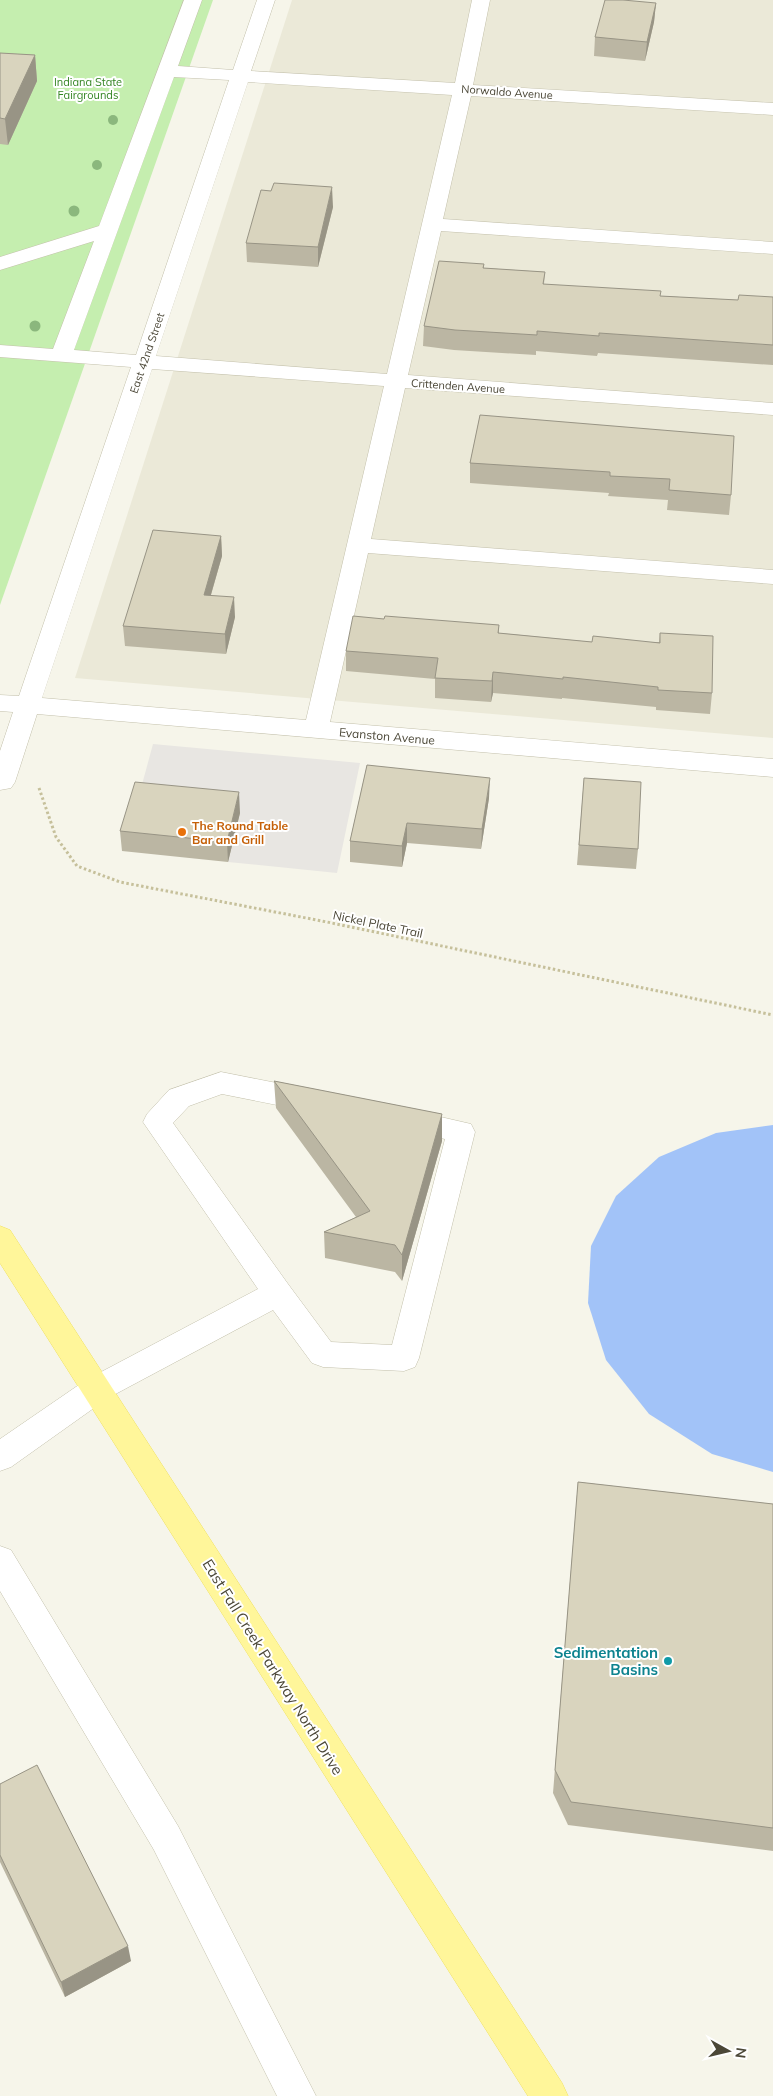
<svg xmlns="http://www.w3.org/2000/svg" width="773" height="2096" font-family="Mulish,sans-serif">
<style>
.residential{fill:#ebe9d8}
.green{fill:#c5eeaf}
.parking{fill:#e8e6e2}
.water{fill:#a2c3f8}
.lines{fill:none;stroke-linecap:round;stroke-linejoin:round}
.minor-casing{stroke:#c3c0ab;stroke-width:1}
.major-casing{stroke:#f0e15e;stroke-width:1}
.path{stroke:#c6c09b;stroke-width:3;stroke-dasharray:2.5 2.5;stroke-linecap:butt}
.minor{fill:#fff;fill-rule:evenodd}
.major{fill:#fff69a;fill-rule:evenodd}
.tree{fill:#8bb77d}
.wall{fill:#bbb6a3}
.shaded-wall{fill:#989485}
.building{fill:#d9d4be;stroke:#989485}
.food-dot{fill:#e8710a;stroke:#fff;stroke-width:2}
.culture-dot{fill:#0f9aa8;stroke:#fff;stroke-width:2}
.labels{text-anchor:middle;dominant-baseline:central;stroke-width:4;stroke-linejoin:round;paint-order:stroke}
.far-park-label{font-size:11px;fill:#348523;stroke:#fff}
.far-street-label{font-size:11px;fill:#4b4737;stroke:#fff}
.street-label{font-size:12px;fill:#4b4737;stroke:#fff}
.food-label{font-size:12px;font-weight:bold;fill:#c56008;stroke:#fff;text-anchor:start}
.near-culture-label{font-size:15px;font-weight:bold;fill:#0d838f;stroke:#fff;text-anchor:end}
.near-street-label{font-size:15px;fill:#4b4737;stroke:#fff}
</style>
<rect width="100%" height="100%" fill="#f6f5ea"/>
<path class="residential" d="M 292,0 L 773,0 L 773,738 L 75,678 Z"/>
<path class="green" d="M 0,0 L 213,0 L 0,605 Z"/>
<path class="parking" d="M 153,744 L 360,763 L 337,873 L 228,862 L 240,813 L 137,803 Z"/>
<path class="water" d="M 773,1125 L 773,1472 L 712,1454 L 649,1414 L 606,1360 L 588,1303 L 591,1246 L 616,1196 L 659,1157 L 716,1133 Z"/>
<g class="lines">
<defs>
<path id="minor" d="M 184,0 L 202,0 L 178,66 L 233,70 L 257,0 L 275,0 L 251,71 L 455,83 L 472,0 L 490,0 L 473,85 L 773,103 L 773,115 L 471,96 L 443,219 L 773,242 L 773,254 L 441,231 L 408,375 L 773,403 L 773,415 L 405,388 L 371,539 L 773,570 L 773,584 L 368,553 L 330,722 L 773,759 L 773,777 L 37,714 L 15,782 L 11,788 L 0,790 L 0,751 L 13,712 L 0,711 L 0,695 L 19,696 L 131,367 L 0,357 L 0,345 L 53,349 L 94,241 L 0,270 L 0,257 L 99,226 ZM 174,77 L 229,80 L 136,355 L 74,350 ZM 248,82 L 452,95 L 387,374 L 156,356 ZM 152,369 L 384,386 L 306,720 L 42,698 Z
M 221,1072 L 312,1090 L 322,1093 L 326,1101 L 322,1109 L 312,1112 L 222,1094 L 189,1106 L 173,1123 L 288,1284 L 331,1342 L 392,1345 L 445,1139 L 396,1128 L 392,1120 L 396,1112 L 406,1109 L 471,1124 L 475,1132 L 419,1358 L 415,1367 L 404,1371 L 323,1367 L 312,1363 L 273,1310 L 108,1398 L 11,1467 L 0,1471 L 0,1439 L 86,1380 L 258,1289 L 143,1122 L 147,1114 L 169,1090 Z
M 0,1546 L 11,1550 L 178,1826 L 316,2096 L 277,2096 L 154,1850 L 0,1591 Z"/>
<path id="major" d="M 0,1226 L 10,1230 L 562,2083 L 568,2096 L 528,2096 L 0,1263 Z"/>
</defs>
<use href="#minor" class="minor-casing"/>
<use href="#major" class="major-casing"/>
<path class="path" d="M 39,788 L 56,837 L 77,866 L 120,882 L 327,922 L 773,1015"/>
<use href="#minor" class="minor"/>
<use href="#major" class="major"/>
</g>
<g class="tree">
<circle cx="113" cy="120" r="5"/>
<circle cx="97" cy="165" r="5"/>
<circle cx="74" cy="211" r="5.5"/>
<circle cx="35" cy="326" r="5.5"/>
</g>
<path class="wall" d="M 656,3 L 654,22 L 645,61 L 594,56 L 595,37 Z
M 0,53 L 35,55 L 37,81 L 8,145 L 0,144 Z
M 333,207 L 318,267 L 247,262 L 246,243 Z
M 484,264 L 484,268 L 545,272 L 544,284 L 660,296 L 738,300 L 773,297 L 773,365 L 598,353 L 597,356 L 536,351 L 536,355 L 454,350 L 423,346 L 424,326 Z
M 480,415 L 731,495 L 729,515 L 667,510 L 668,500 L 608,496 L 609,493 L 470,483 L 470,463 Z
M 221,536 L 222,556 L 211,595 L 235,617 L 226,654 L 125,646 L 123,626 Z
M 384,619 L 499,625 L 499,633 L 592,642 L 659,642 L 660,633 L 712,693 L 710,714 L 656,710 L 656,707 L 562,698 L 562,699 L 493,693 L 491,702 L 435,698 L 435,679 L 346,671 L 346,651 Z
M 367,765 L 489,798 L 481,849 L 407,843 L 402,867 L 350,862 L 350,841 Z
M 584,778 L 638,849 L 636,869 L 577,865 Z
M 240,813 L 228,862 L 122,851 L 120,831 Z
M 274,1081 L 442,1114 L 442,1141 L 402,1281 L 395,1272 L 325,1258 L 324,1232 L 356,1217 L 276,1108 Z
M 578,1482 L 773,1504 L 773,1851 L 568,1825 L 553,1793 Z
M 0,1784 L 131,1961 L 65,1997 L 0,1862 Z"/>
<path class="shaded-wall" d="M 656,3 L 654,22 L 645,61 L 647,42 Z
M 35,55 L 37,81 L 8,145 L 5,119 Z
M 332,187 L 333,207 L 318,267 L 318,247 Z
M 221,536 L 222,556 L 205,615 L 204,595 Z
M 234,597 L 235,617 L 226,654 L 225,634 Z
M 493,672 L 493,693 L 491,702 L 492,681 Z
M 490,778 L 489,798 L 481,849 L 482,829 Z
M 239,792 L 240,813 L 228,862 L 227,842 Z
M 407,823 L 407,843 L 402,867 L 402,846 Z
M 442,1114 L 442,1141 L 402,1281 L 402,1255 Z
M 128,1946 L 131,1961 L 65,1997 L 61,1982 Z"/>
<path class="building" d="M 605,0 L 623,0 L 656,3 L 647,42 L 595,37 Z
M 0,53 L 35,55 L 5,119 L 0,118 Z
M 274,183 L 332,187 L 318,247 L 246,243 L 261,190 L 271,191 Z
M 439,261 L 484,264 L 483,268 L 545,272 L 543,284 L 661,291 L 660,296 L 738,300 L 739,295 L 773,297 L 773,345 L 599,333 L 599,336 L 537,331 L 537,335 L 455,330 L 424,326 Z
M 480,415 L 734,436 L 731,495 L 669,490 L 670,479 L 610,476 L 610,472 L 470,463 Z
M 153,530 L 221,536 L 204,595 L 234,597 L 225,634 L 123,626 Z
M 353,616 L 384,619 L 385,616 L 499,625 L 498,633 L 592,642 L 593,636 L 660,643 L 660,633 L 713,636 L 712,693 L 658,690 L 658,687 L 563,677 L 563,679 L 493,672 L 492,681 L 435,678 L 438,658 L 346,651 Z
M 367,765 L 490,778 L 482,829 L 407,823 L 402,846 L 350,841 Z
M 584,778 L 641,782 L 638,849 L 579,845 Z
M 135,782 L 239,792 L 227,842 L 120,831 Z
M 274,1081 L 442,1114 L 402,1255 L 395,1245 L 324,1232 L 370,1211 Z
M 578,1482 L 773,1504 L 773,1828 L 571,1802 L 555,1770 Z
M 37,1765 L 128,1946 L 61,1982 L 0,1855 L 0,1784 Z"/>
<circle class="food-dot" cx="182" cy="832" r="5"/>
<circle class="culture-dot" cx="668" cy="1661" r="5"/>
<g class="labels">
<g class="far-park-label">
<text x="88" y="82">Indiana State<tspan x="88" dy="13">Fairgrounds</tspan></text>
</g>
<g class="far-street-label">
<text transform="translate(507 92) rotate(4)">Norwaldo Avenue</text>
<text transform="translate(147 353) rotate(-71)">East 42nd Street</text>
<text transform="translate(458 386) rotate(4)">Crittenden Avenue</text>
</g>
<g class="street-label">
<text transform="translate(387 736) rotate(5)">Evanston Avenue</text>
<text transform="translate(378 924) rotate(12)">Nickel Plate Trail</text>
</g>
<g class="food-label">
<text x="192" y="825">The Round Table<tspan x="192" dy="14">Bar and Grill</tspan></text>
</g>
<g class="near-culture-label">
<text x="658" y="1652">Sedimentation<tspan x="658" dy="17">Basins</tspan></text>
</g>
<g class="near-street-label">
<text transform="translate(273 1667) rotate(58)">East Fall Creek Parkway North Drive</text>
</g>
</g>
<g transform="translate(728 2051) rotate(98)" stroke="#ffffff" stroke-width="4" paint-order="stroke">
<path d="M0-4L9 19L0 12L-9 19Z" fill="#4b4737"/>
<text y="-8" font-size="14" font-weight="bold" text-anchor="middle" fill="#4b4737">N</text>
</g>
</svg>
